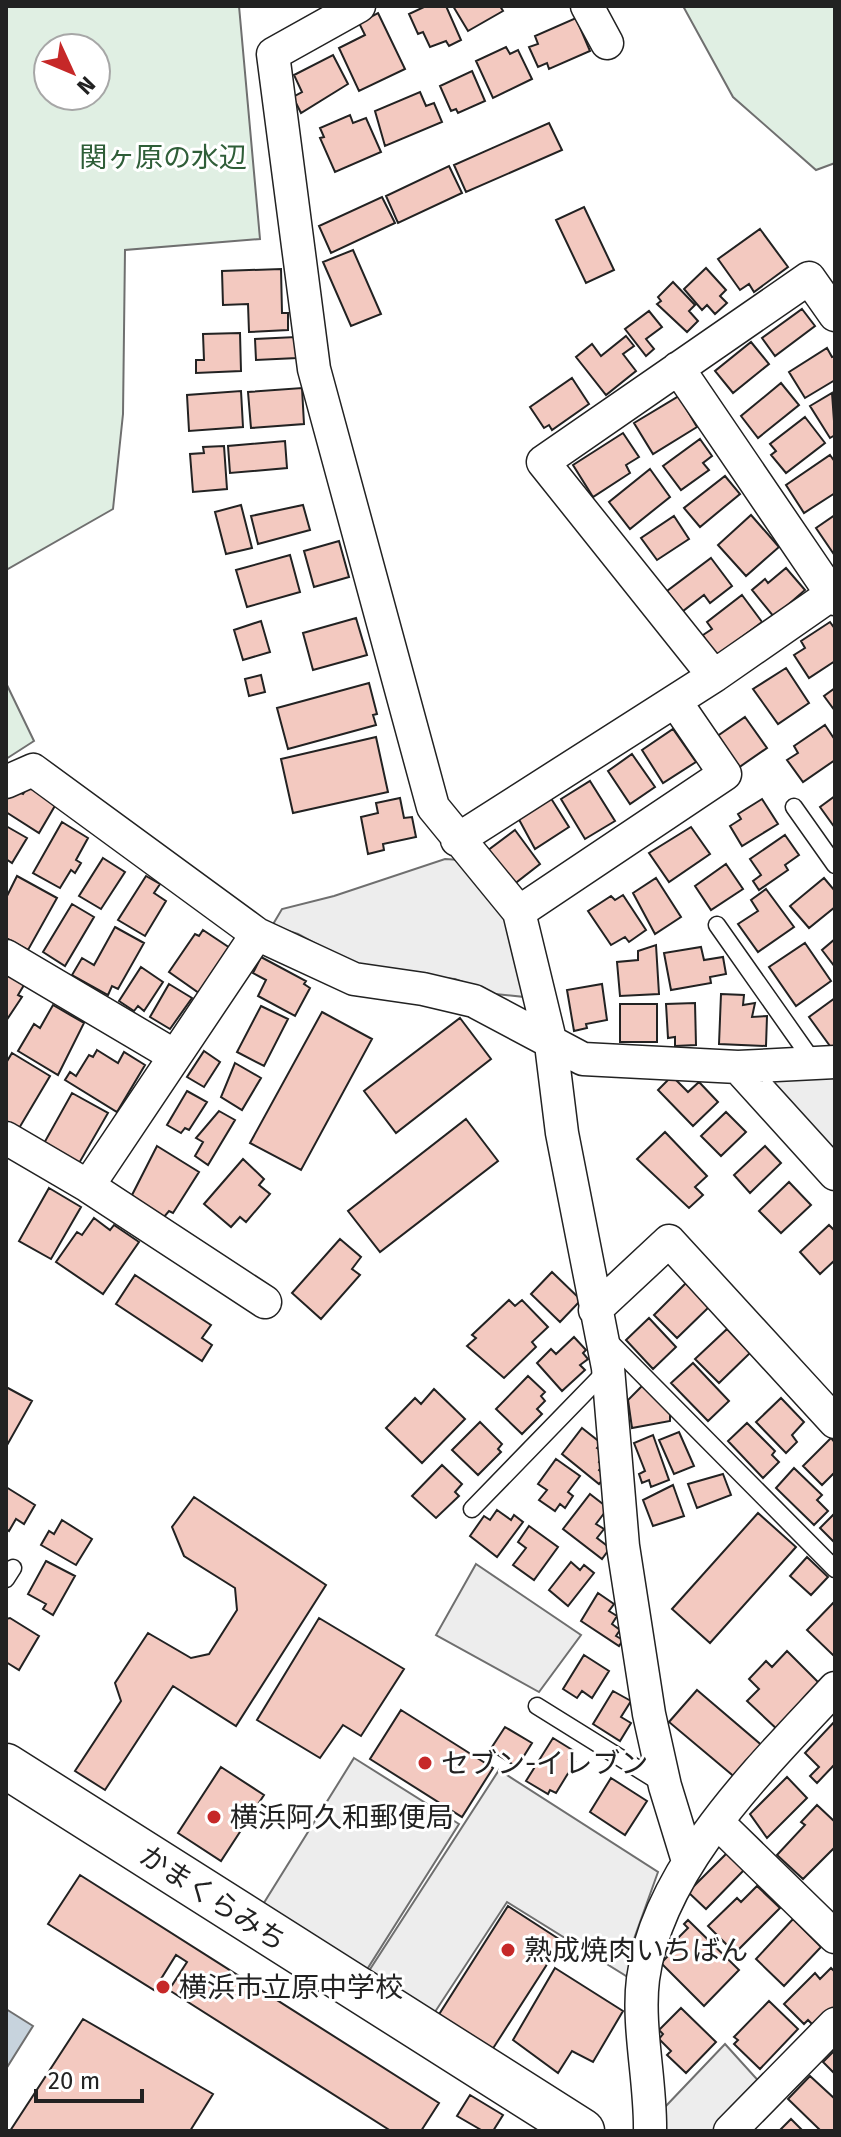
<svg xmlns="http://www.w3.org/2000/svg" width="841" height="2137" font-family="'Fira Sans','Noto Sans JP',sans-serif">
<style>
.green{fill:#e0efe3;stroke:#6f6f6f;stroke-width:2;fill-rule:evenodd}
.parking{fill:#ededed;stroke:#6f6f6f;stroke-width:2}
.water{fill:#c7d3dd;stroke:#6f6f6f;stroke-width:2}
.building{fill:#f3c9c0;stroke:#222;stroke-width:2}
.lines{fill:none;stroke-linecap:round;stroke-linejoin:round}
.lane-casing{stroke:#222;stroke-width:19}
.street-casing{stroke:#222;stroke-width:35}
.secondary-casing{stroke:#222;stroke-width:47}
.lane{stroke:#fff;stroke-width:16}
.street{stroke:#fff;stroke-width:32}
.secondary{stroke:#fff;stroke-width:44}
.poi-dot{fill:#c62828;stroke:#fff;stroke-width:3}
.labels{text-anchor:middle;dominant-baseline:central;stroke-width:6;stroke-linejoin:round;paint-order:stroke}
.park-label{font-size:28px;fill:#2f5e38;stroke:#fff}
.poi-label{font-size:28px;fill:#222;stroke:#fff;text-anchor:start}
.street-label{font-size:28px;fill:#222;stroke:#fff}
</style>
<rect width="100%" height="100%" fill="#fff"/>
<path class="green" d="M 6,6 L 239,6 L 260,239 L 125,250 L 123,414 L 113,509 L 6,570 ZM 48,48 L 96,48 L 96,96 L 48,96 Z
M 683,6 L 835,6 L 835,163 L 816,170 L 733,97 Z
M 6,683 L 34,741 L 6,759 Z"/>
<path class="parking" d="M 445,859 L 461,860 L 510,922 L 525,997 L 495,994 L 455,979 L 391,974 L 349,962 L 298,934 L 272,926 L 282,909 L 334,896 Z
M 780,1074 L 835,1074 L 835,1154 L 769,1086 Z
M 476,1564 L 581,1635 L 539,1692 L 436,1635 Z
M 354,1758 L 459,1824 L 366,1971 L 262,1906 Z
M 499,1770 L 658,1872 L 634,1939 L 631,1979 L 507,1902 L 433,2015 L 367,1974 Z
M 725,2044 L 764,2087 L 719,2131 L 665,2131 L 665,2107 Z"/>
<path class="water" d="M 6,2009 L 33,2026 L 6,2069 Z"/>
<path class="building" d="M 426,6 L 446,6 L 461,40 L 449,46 L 446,41 L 430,47 L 423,32 L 418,34 L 409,14 Z
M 453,6 L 500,6 L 503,11 L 468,31 Z
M 378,13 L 405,69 L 359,91 L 339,48 L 365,35 L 359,23 Z
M 576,18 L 590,51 L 549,69 L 547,63 L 538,67 L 529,47 L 538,44 L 535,36 Z
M 506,47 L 510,54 L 518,50 L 532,79 L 493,98 L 476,61 Z
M 333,55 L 348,84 L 301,113 L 293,97 L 302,92 L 294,75 Z
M 472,71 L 485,101 L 458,113 L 456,109 L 451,111 L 440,86 Z
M 420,92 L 426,106 L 434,103 L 442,122 L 385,146 L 375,111 Z
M 350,115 L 353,123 L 366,118 L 381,152 L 335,172 L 320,138 L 324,137 L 320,128 Z
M 549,123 L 562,150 L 466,192 L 454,165 Z
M 449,166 L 462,193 L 398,223 L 386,196 Z
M 382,197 L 395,223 L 331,253 L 319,226 Z
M 584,207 L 614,270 L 586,283 L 556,220 Z
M 760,229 L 788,267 L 754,292 L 749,284 L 740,290 L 718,259 Z
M 353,250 L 381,314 L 351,326 L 323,262 Z
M 706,268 L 726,290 L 720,296 L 727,303 L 715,314 L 707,305 L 702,310 L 684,289 Z
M 281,269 L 282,313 L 288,313 L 288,330 L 249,332 L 248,304 L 223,305 L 222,271 Z
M 673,282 L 695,305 L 689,311 L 698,321 L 687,332 L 657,304 L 661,301 L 658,297 Z
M 802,309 L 815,326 L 775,356 L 762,338 Z
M 649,311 L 662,327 L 646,339 L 654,349 L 646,356 L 625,329 Z
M 240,333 L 241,371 L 196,373 L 196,360 L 204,360 L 203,334 Z
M 626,336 L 634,346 L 623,354 L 636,371 L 606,395 L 576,357 L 592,344 L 601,356 Z
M 296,337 L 297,358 L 256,360 L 255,339 Z
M 751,342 L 769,364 L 733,393 L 715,371 Z
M 827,348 L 832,357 L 835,356 L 835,380 L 805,398 L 789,372 Z
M 572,378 L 589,404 L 552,430 L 549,425 L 544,428 L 530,407 Z
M 781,383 L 799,405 L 758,438 L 741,416 Z
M 302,388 L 304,424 L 251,428 L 248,392 Z
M 241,391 L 243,427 L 189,431 L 187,395 Z
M 832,393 L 835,435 L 830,438 L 810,406 Z
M 679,396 L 697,427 L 653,454 L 634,423 Z
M 805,417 L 825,443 L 786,473 L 771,455 L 776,451 L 770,444 Z
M 623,433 L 639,457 L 626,465 L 630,473 L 593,497 L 573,465 Z
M 700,439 L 712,456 L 703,463 L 709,470 L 681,490 L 663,466 Z
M 285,441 L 287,468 L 230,473 L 228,446 Z
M 224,446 L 227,489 L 193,492 L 190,454 L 204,453 L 203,447 Z
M 830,455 L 835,462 L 835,493 L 804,513 L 786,485 Z
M 650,469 L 670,497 L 630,529 L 609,502 Z
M 725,476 L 740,494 L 700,527 L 684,508 Z
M 241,505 L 252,548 L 226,554 L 215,512 Z
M 303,505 L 310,530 L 258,544 L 251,516 Z
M 751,515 L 779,547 L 746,576 L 718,545 Z
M 835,515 L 835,551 L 833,553 L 816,528 Z
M 674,516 L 689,539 L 657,560 L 641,538 Z
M 339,541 L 349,577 L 314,587 L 304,551 Z
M 290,555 L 300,592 L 247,607 L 236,570 Z
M 711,558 L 732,586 L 710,603 L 704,595 L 683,611 L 667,591 Z
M 786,568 L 805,590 L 774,617 L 752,590 L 765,579 L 768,583 Z
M 742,595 L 762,622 L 714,658 L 703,635 L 712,629 L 707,622 Z
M 356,618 L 367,655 L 313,670 L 303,633 Z
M 261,621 L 270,652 L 243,660 L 234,630 Z
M 830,622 L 835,629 L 835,661 L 809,678 L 794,655 L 805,648 L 801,641 Z
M 786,668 L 809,703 L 778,724 L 753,689 Z
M 261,675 L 265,692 L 249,696 L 245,679 Z
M 369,683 L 377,714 L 373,715 L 376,725 L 288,749 L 277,708 Z
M 835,688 L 835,711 L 824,696 Z
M 745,717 L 767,748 L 738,768 L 716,737 Z
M 825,725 L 835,740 L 835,760 L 803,782 L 787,760 L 798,753 L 794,746 Z
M 673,729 L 696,762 L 663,783 L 642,750 Z
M 376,737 L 388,792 L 293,813 L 281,759 Z
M 632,754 L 655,787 L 630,804 L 608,771 Z
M 590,781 L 615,821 L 585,839 L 561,799 Z
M 28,787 L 56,804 L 39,833 L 6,812 L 6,801 L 13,789 L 23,794 Z
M 547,792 L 569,827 L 535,849 L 516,814 Z
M 835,796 L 835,828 L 820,807 Z
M 400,798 L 404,818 L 412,817 L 416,837 L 383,844 L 384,850 L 368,854 L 361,817 L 378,813 L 376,803 Z
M 762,799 L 778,824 L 742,846 L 730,826 L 741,819 L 738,814 Z
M 62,822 L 88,838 L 76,860 L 81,863 L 75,873 L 71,870 L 60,888 L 33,873 Z
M 6,826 L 27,838 L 12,863 L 6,859 Z
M 691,827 L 710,854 L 669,882 L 649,853 Z
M 515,830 L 540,864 L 513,885 L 487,851 Z
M 785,835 L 799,855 L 785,865 L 788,870 L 759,890 L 753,881 L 761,875 L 750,859 Z
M 103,858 L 125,872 L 101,909 L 79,896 Z
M 726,864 L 743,889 L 711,910 L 695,886 Z
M 17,876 L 57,898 L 28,950 L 6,938 L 6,898 Z
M 146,876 L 160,884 L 154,893 L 166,901 L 145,936 L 118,920 Z
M 656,878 L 681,917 L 655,934 L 633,893 Z
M 824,878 L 835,891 L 835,907 L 809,928 L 790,906 Z
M 766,889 L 794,927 L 758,952 L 738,924 L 758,911 L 751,900 Z
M 623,895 L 646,930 L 629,942 L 625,937 L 611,945 L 588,911 L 611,896 L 615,900 Z
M 72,904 L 94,917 L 65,966 L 43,952 Z
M 115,927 L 144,943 L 118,989 L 112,986 L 108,995 L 72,975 L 82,958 L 94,965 Z
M 203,930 L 230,948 L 199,993 L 169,972 L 195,934 L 199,936 Z
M 835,939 L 835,967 L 822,950 Z
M 805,943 L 831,981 L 796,1006 L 769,967 Z
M 656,945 L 659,994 L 620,996 L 617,962 L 638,960 L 638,951 Z
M 701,947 L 704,960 L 723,957 L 726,974 L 710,977 L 711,983 L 671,990 L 664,953 Z
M 261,957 L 306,981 L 304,984 L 310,988 L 295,1016 L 258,996 L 266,980 L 253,973 Z
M 141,967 L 163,982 L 144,1011 L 138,1006 L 134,1011 L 119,1001 Z
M 6,974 L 24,985 L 18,995 L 22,997 L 6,1021 Z
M 169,984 L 192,998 L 170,1029 L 150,1017 Z
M 602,984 L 607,1020 L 586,1024 L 587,1028 L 574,1031 L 567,990 Z
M 721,994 L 744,995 L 743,1005 L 755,1003 L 752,1017 L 767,1016 L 766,1046 L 719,1044 Z
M 835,998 L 835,1046 L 830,1046 L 809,1017 Z
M 695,1003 L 696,1045 L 675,1046 L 675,1037 L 668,1038 L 666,1004 Z
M 620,1004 L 657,1004 L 657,1042 L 620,1042 Z
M 53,1005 L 84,1023 L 58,1075 L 18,1051 L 34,1024 L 40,1028 Z
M 261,1006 L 288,1019 L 264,1066 L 237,1052 Z
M 322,1012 L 372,1039 L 301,1170 L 250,1143 Z
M 460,1018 L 491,1059 L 396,1133 L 364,1091 Z
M 97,1050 L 118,1063 L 124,1052 L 145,1065 L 117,1112 L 65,1080 L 70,1072 L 76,1076 L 89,1055 L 93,1057 Z
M 204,1051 L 220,1062 L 204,1087 L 187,1077 Z
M 12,1053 L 50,1076 L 18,1130 L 6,1123 L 6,1063 Z
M 235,1063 L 261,1078 L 242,1110 L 221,1097 Z
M 672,1076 L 688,1092 L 699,1082 L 718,1102 L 693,1126 L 658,1090 Z
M 187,1091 L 207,1102 L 189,1130 L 185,1128 L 181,1133 L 167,1125 Z
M 72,1093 L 108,1113 L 78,1165 L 43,1145 Z
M 219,1111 L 235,1120 L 208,1165 L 195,1156 L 203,1142 L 196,1138 Z
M 726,1112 L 746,1132 L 721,1156 L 701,1136 Z
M 466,1119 L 498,1161 L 380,1252 L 348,1211 Z
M 665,1132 L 707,1176 L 695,1187 L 703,1195 L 689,1208 L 637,1159 Z
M 157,1146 L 199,1172 L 173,1213 L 169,1211 L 164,1217 L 131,1197 Z
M 765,1146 L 781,1163 L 750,1193 L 734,1175 Z
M 243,1159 L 264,1179 L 259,1185 L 270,1194 L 246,1222 L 240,1217 L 231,1227 L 204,1204 Z
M 789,1182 L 811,1205 L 781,1233 L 759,1211 Z
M 49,1188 L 81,1207 L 51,1259 L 19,1241 Z
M 94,1218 L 110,1230 L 114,1225 L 139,1242 L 103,1294 L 56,1262 L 77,1232 L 82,1235 Z
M 829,1225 L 835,1231 L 835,1260 L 820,1274 L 800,1252 Z
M 340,1239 L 361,1257 L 352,1269 L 360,1275 L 321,1319 L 292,1293 Z
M 552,1272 L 581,1300 L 560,1322 L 531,1294 Z
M 135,1275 L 211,1325 L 202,1338 L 212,1345 L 202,1361 L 116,1304 Z
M 686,1283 L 709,1307 L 677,1338 L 654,1315 Z
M 509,1300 L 515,1306 L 522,1300 L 548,1327 L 532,1342 L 536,1347 L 504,1378 L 467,1346 L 476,1338 L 472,1335 Z
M 649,1318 L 676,1347 L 653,1369 L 626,1340 Z
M 727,1329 L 750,1353 L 719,1383 L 695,1359 Z
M 574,1337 L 586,1350 L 583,1353 L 588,1359 L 580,1365 L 585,1370 L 562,1391 L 537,1363 L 551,1349 L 556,1354 Z
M 693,1363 L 729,1401 L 708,1421 L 671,1383 Z
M 528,1376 L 545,1392 L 541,1396 L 545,1401 L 537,1409 L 542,1414 L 522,1434 L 496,1409 Z
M 643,1385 L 670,1413 L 670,1421 L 632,1428 L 628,1400 Z
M 6,1387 L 32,1401 L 6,1447 Z
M 434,1389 L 465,1419 L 422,1463 L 386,1428 L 415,1398 L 421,1404 Z
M 781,1398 L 804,1422 L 792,1435 L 797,1442 L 786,1453 L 756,1422 Z
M 480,1422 L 502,1444 L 498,1449 L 501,1452 L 478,1475 L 452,1450 Z
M 747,1423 L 775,1451 L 772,1455 L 779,1462 L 763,1478 L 728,1441 Z
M 582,1428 L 601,1443 L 597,1448 L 605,1453 L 599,1462 L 603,1465 L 599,1470 L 606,1476 L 599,1484 L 562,1454 Z
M 679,1432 L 694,1466 L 674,1474 L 659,1440 Z
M 653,1435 L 669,1480 L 651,1487 L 649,1480 L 642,1483 L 639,1474 L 645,1471 L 634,1443 Z
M 831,1438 L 835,1443 L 835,1472 L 822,1485 L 803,1466 Z
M 556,1459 L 580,1476 L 568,1492 L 573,1496 L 565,1508 L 560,1504 L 555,1511 L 539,1500 L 547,1490 L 538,1484 Z
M 442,1465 L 462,1484 L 455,1492 L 459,1496 L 436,1518 L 412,1496 Z
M 794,1468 L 822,1495 L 817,1500 L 828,1511 L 814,1525 L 776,1488 Z
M 723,1474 L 731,1495 L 697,1508 L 688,1484 Z
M 673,1485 L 684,1516 L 653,1526 L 643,1500 Z
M 6,1487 L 35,1505 L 24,1524 L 16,1519 L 9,1531 L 6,1529 Z
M 590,1494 L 608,1508 L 596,1524 L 604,1529 L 597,1538 L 610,1548 L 602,1559 L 563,1529 Z
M 194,1497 L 326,1585 L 236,1726 L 173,1686 L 105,1790 L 75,1771 L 121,1701 L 115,1683 L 148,1633 L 191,1658 L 209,1654 L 237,1610 L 235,1588 L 184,1556 L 172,1527 Z
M 497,1510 L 511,1520 L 514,1515 L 523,1522 L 497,1557 L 470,1536 L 484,1516 L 490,1520 Z
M 758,1513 L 796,1547 L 710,1643 L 672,1609 Z
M 835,1513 L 835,1543 L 820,1528 Z
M 62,1520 L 92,1539 L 76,1565 L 41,1545 L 49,1531 L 54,1534 Z
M 529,1526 L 558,1547 L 534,1580 L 513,1565 L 526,1548 L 518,1542 Z
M 807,1557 L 828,1577 L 811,1595 L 790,1576 Z
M 46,1561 L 75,1576 L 53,1615 L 43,1609 L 46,1604 L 28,1594 Z
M 571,1562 L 580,1570 L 584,1565 L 594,1573 L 568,1606 L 549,1590 Z
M 598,1593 L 614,1604 L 609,1611 L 617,1616 L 612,1624 L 620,1630 L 616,1636 L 623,1640 L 619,1646 L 581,1621 Z
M 835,1601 L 835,1657 L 807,1630 Z
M 10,1618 L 39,1636 L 19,1670 L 6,1662 L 6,1619 Z
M 319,1618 L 404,1669 L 361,1736 L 343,1725 L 320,1758 L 257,1720 Z
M 787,1651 L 822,1686 L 779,1731 L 747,1701 L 759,1689 L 749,1679 L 766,1661 L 772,1667 Z
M 584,1655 L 609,1671 L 592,1698 L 582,1691 L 577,1698 L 563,1689 Z
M 697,1690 L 765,1748 L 737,1779 L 669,1722 Z
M 613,1691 L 631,1701 L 621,1717 L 631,1723 L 620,1741 L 593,1724 Z
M 401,1710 L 493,1768 L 462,1817 L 370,1759 Z
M 835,1721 L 835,1764 L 817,1783 L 810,1776 L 819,1767 L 805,1753 Z
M 505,1727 L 532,1743 L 517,1767 L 490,1750 Z
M 553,1738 L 574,1751 L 569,1759 L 575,1762 L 556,1793 L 550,1790 L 548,1794 L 526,1781 Z
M 221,1767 L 264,1795 L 221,1861 L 178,1833 Z
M 787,1777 L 807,1798 L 767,1838 L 750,1814 Z
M 611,1778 L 647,1801 L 625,1835 L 590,1812 Z
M 817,1805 L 835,1822 L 835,1847 L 803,1879 L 777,1855 L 805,1825 L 801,1822 Z
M 728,1852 L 745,1869 L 706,1909 L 688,1892 Z
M 80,1875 L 439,2103 L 421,2131 L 391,2131 L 169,1990 L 187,1962 L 176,1955 L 154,1990 L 48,1924 Z
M 757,1886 L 780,1908 L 735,1953 L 708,1926 L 737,1898 L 741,1902 Z
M 508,1906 L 562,1941 L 492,2050 L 438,2016 Z
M 793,1919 L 821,1947 L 784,1986 L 756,1959 Z
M 688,1920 L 739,1970 L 704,2006 L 661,1963 L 668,1956 L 664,1952 L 688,1928 L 684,1924 Z
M 555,1968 L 623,2011 L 593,2062 L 572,2051 L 558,2073 L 513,2040 Z
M 831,1968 L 835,1972 L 835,2006 L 814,2026 L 808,2020 L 804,2024 L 784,2004 L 815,1973 L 820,1979 Z
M 769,2001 L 798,2029 L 760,2069 L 734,2044 L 738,2040 L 734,2037 Z
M 681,2008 L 716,2042 L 686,2073 L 667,2055 L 671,2051 L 659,2039 L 663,2034 L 659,2030 Z
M 83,2019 L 213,2094 L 190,2131 L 10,2131 Z
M 835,2050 L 835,2074 L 823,2062 Z
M 810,2076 L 835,2099 L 835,2131 L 821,2131 L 788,2099 Z
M 470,2095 L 503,2115 L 493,2131 L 483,2131 L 457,2116 Z
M 791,2119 L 803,2131 L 779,2131 Z"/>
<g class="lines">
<defs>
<path id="lane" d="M 794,807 L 835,865
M 717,925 L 812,1060
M 608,1340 L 835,1569
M 472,1509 L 607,1370
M 6,1579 L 13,1568
M 537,1706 L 664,1785"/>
<path id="street" d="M 359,6 L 273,54 L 314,369 L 433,807 L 519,912 L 551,1044 L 562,1133 L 608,1368 L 623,1546 L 649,1714 L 665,1786 L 688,1861
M 587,6 L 607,43
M 678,368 L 835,599
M 714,676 L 543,462 L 809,278 L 835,315
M 6,782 L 33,770 L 257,934 L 354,979 L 423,989 L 474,1001 L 583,1059 L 738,1067 L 835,1062
M 457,840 L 714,676 L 832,594
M 519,912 L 725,774 L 675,701
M 6,956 L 175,1056
M 738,1067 L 835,1174
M 6,1138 L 88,1186 L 265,1302
M 88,1186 L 257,934
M 595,1310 L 669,1241 L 835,1422
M 717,1822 L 835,1937
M 650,2131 C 651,2082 637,2026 643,1979 C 658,1867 762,1767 835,1688
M 730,2131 L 835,2024"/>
<path id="secondary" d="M 6,1766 L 582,2131"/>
</defs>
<use href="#lane" class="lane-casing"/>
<use href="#street" class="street-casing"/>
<use href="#secondary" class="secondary-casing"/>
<use href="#lane" class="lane"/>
<use href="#street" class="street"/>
<use href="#secondary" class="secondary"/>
</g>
<g class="poi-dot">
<circle cx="425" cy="1763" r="8"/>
<circle cx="214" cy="1817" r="8"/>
<circle cx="508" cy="1950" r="8"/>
<circle cx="163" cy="1987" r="8"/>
</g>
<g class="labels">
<g class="park-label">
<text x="163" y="157">関ヶ原の水辺</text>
</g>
<g class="poi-label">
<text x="441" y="1763">セブン-イレブン</text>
<text x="230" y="1817">横浜阿久和郵便局</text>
<text x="524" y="1950">熟成焼肉いちばん</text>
<text x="179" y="1987">横浜市立原中学校</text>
</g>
<g class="street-label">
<text transform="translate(213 1898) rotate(33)">かまくらみち</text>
</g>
</g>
<rect width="841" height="2137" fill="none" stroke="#222222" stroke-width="16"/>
<g transform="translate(72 72) rotate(134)"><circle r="38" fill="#ffffff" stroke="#a7a7a7" stroke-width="2"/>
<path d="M0-6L14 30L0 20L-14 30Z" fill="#c62828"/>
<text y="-12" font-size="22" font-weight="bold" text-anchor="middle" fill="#222222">N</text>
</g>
<path d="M36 2089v12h106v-12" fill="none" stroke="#222222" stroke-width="4"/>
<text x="48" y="2089" font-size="24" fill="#222222" stroke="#ffffff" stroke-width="6" paint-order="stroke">20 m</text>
</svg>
